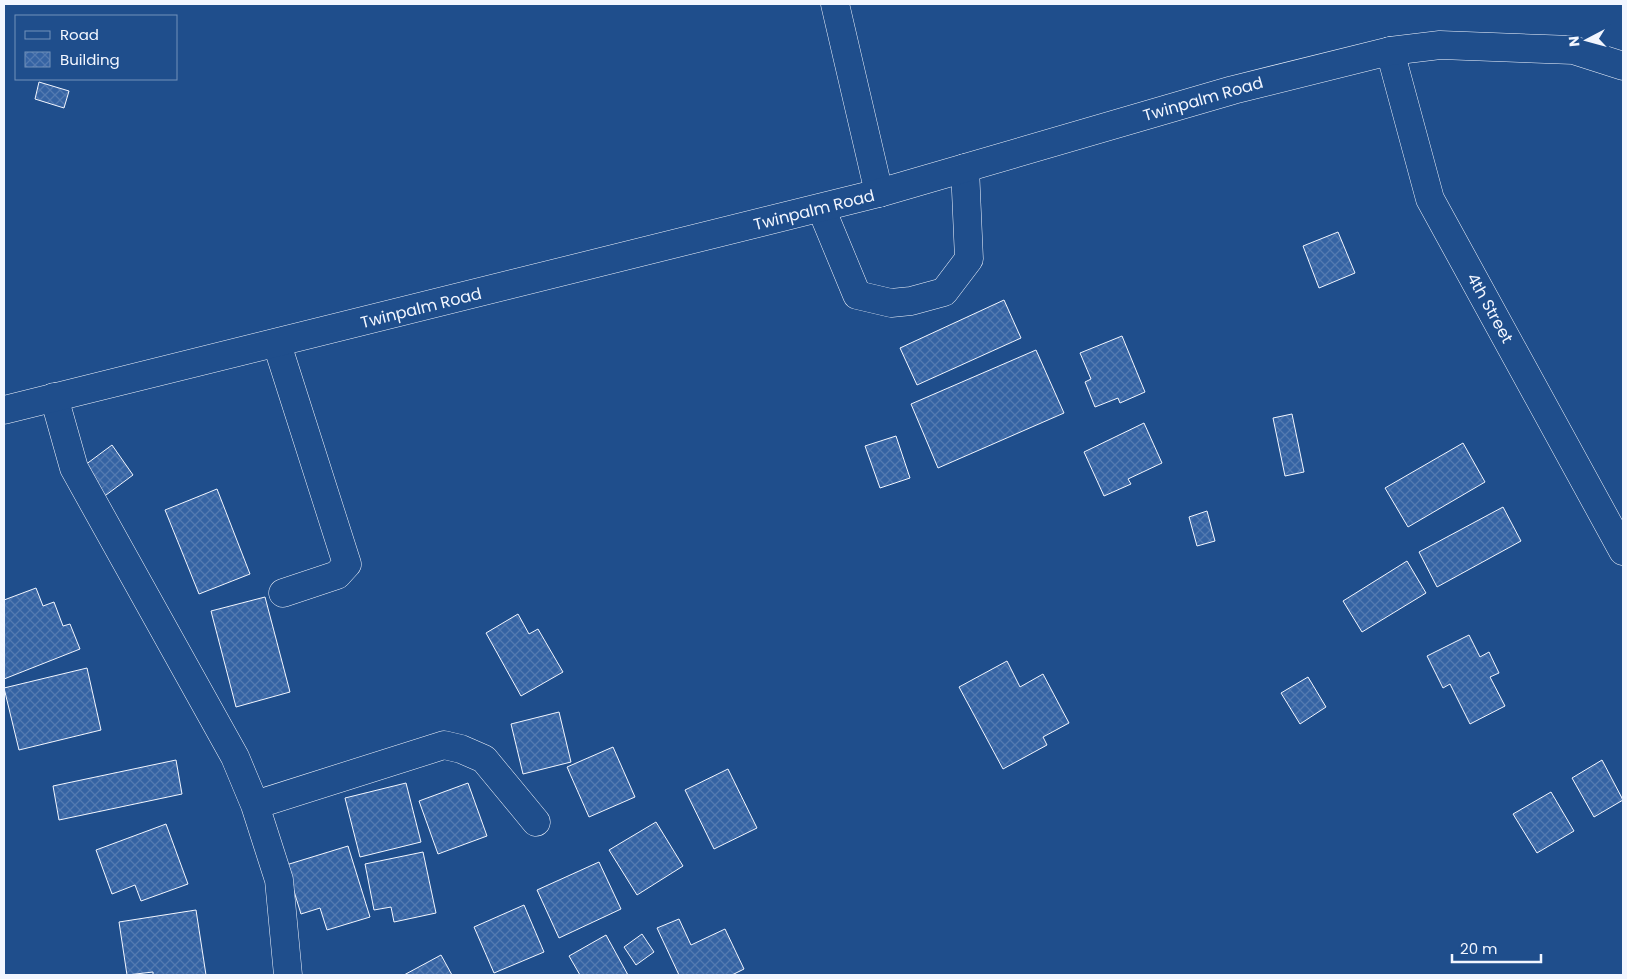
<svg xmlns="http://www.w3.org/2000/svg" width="1627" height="979" font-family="Poppins,sans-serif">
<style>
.building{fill:url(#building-cross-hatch);stroke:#f2f6ff}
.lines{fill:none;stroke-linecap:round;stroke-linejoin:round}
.minor-casing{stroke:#f2f6ff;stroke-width:29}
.major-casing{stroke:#f2f6ff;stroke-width:29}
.minor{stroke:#1f4e8c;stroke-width:28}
.major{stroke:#1f4e8c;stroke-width:28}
.labels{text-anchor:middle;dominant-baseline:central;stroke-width:4;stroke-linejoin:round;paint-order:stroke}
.street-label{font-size:16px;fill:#f2f6ff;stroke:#1f4e8c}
</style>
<defs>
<pattern id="building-cross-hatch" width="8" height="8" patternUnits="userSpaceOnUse" patternTransform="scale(1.25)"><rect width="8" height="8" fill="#3563a3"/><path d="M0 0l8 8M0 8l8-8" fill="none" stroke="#537ab1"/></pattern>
</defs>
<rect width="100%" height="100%" fill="#1f4e8c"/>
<path class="building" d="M 39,82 L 69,91 L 64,108 L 35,99 Z
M 1338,232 L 1355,273 L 1319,288 L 1303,246 Z
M 1004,300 L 1021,338 L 917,385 L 900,348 Z
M 1122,336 L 1145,392 L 1120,403 L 1118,398 L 1095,407 L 1085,382 L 1091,379 L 1080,353 Z
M 1036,350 L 1064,413 L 938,468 L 911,404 Z
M 1292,414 L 1304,472 L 1285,476 L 1273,418 Z
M 1144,423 L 1162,463 L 1128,479 L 1131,484 L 1104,496 L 1084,452 Z
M 896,436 L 910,478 L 880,488 L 865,446 Z
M 1463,443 L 1485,482 L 1408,527 L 1385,488 Z
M 112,445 L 133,475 L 102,498 L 81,468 Z
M 217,489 L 250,574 L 199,594 L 165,510 Z
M 1503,507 L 1521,541 L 1437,587 L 1419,552 Z
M 1207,511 L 1215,541 L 1197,546 L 1189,517 Z
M 1407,561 L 1426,593 L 1362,632 L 1343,601 Z
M 36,588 L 43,606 L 54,602 L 63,626 L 70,624 L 80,649 L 4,679 L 4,600 Z
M 265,597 L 290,692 L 236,707 L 211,611 Z
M 518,614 L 529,634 L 538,629 L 563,672 L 521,696 L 486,633 Z
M 1469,635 L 1480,657 L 1489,652 L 1499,673 L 1490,677 L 1505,706 L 1470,724 L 1450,684 L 1443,688 L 1427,656 Z
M 1007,661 L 1020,687 L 1043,674 L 1069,723 L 1043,737 L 1047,745 L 1003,769 L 959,687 Z
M 87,668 L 101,730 L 19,750 L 4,688 Z
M 1308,677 L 1326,707 L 1300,724 L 1281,693 Z
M 559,712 L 571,762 L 523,774 L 511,724 Z
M 613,747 L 635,797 L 589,817 L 567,767 Z
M 176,760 L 182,794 L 59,820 L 53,786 Z
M 1602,760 L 1623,800 L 1594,817 L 1572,778 Z
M 728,769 L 757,828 L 714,849 L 685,790 Z
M 406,783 L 421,842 L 360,857 L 345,798 Z
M 468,783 L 487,836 L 438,854 L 419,801 Z
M 1551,792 L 1574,831 L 1537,853 L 1513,814 Z
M 656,822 L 683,866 L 637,895 L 609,850 Z
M 166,824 L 188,884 L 141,901 L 135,885 L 112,894 L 96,850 Z
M 348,846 L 370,917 L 327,930 L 320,908 L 301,914 L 286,865 Z
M 423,852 L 436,913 L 394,922 L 391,907 L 374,910 L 365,864 Z
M 599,862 L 621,909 L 559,938 L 537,890 Z
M 524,905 L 544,952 L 494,973 L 474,927 Z
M 196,910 L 206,975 L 153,975 L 153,972 L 127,975 L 119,922 Z
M 679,919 L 691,945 L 725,929 L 744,969 L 732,975 L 679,975 L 657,928 Z
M 642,934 L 654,952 L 636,965 L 624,947 Z
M 606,935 L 628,975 L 580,975 L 569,956 Z
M 441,955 L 452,975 L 404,975 Z"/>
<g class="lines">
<defs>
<path id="minor" d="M 835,4 L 879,193
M 1390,51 L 1430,199 L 1623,551
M 821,208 L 857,295 L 891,303 L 911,301 L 944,292 L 969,259 L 965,168
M 277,344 L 347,564 L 337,575 L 283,593
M 54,397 L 74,468 L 235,757 L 255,805 L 279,880 L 288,975
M 255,805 L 444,745 L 461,749 L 484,759 L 536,822"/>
<path id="major" d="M 4,410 L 879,193 L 1233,90 L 1390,51 L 1440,45 L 1573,50 L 1623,66"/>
</defs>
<use href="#minor" class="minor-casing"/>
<use href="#major" class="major-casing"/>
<use href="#minor" class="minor"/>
<use href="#major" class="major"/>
</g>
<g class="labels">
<g class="street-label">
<text transform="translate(1203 99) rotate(-16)">Twinpalm Road</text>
<text transform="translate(814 210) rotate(-14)">Twinpalm Road</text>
<text transform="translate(421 308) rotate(-14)">Twinpalm Road</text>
<text transform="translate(1490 308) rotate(61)">4th Street</text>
</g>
</g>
<rect width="1627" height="979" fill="none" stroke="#f2f6ff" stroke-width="10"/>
<rect x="15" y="15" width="162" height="65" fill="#1f4e8c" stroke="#7391ba"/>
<rect x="25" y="31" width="25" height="8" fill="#1f4e8c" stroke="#7391ba"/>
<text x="60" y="40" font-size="15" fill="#f2f6ff">Road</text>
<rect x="25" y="52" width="25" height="15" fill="url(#building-cross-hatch)" stroke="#7391ba"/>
<text x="60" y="65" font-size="15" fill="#f2f6ff">Building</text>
<g transform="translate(1587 40) rotate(264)" stroke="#1f4e8c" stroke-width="4" paint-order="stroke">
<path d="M0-4L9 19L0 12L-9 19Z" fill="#f2f6ff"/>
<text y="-8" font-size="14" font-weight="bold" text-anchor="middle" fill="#f2f6ff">N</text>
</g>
<path d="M1452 954v8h89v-8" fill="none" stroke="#f2f6ff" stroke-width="2.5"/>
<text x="1460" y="954" font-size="15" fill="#f2f6ff" stroke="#1f4e8c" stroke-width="4" paint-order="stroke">20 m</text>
</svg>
